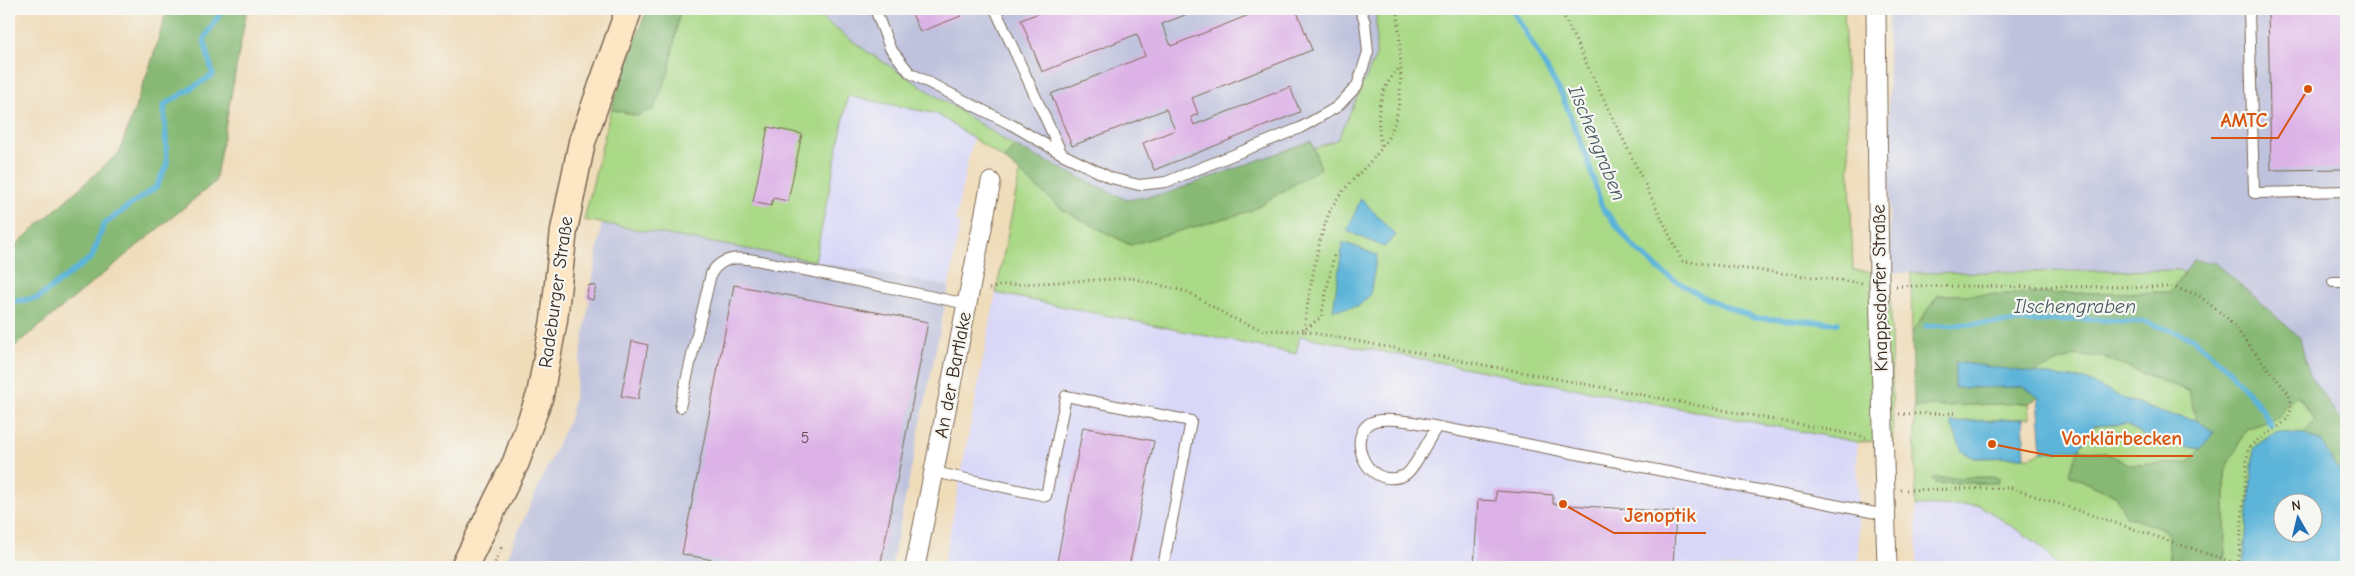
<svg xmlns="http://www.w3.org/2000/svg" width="2355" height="576" font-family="'Comic Neue',sans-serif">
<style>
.built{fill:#d8d7f8}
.industrial{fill:#bfc2dd}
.green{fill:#aad987;stroke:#728252;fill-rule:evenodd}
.forest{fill:#87b974;stroke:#617249}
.water{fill:#5cb4d9;stroke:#4c6f7c;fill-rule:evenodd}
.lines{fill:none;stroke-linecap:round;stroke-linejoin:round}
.stream{stroke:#5cb4d9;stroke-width:5.5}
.building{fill:#ddb2e7}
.lane-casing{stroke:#7a6854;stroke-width:12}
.street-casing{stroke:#7a6854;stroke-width:21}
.secondary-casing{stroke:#7a6854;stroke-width:29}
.path{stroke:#7a6854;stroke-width:3;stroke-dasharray:1 4;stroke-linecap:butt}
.lane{stroke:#fff;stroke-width:10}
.street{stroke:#fff;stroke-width:19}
.secondary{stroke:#fce6c4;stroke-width:26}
.labels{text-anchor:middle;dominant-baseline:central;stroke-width:4.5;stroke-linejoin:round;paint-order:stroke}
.number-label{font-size:16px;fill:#644c50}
.street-label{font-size:19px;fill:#3b2a1e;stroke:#f6f6f2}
.water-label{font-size:20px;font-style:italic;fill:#475a5f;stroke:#f6f6f2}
.leader{fill:none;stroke:#d7540e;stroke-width:2}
.callout-dot{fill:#d7540e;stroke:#f6f6f2;stroke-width:2}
.callout-label{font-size:20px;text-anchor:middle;font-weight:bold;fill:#d7540e;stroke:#f6f6f2;stroke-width:4.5;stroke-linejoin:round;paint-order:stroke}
</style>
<rect width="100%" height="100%" fill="#f6f6f2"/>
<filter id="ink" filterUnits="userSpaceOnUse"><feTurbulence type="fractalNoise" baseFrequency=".02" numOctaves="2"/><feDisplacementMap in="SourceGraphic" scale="10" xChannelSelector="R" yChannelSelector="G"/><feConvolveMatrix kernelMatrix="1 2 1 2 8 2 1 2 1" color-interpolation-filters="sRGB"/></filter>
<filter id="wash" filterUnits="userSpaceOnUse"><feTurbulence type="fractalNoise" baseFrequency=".0096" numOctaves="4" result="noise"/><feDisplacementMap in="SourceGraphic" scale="20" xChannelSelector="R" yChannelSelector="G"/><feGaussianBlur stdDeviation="1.12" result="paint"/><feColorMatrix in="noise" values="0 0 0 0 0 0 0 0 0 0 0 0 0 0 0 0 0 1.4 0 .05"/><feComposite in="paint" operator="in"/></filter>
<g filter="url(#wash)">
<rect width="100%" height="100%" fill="#efdcb9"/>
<path class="built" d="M 848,96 L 937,114 L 973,138 L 955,221 L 960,223 L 949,286 L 815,261 Z
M 996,293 L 1296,354 L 1299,336 L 1857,442 L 1859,567 L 943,567 Z
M 1979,505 L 2037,542 L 2060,567 L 1917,567 L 1916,506 Z"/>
<path class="industrial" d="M 809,9 L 1376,9 L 1376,56 L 1338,139 L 1127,219 L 866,51 Z
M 1888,9 L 2346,9 L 2346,428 L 2308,373 L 2300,338 L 2194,260 L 2184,273 L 2179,270 L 1890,273 Z
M 602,222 L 949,286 L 891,567 L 502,567 L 571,415 Z"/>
<path class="green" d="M 680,9 L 809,9 L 866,51 L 1014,146 L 1004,159 L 937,114 L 848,96 L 815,261 L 584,220 L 611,109 L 637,116 L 669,72 Z
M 1376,9 L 1844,9 L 1853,270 L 1890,273 L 1893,441 L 1857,442 L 1300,336 L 1296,354 L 996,293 L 1020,172 L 1063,210 L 1130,245 L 1321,168 L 1314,149 L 1338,139 L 1376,56 Z
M 2179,270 L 2184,273 L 2170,292 L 1938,295 L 1912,333 L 1911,273 Z
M 2076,355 L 2107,358 L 2145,375 L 2189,391 L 2196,420 L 2166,414 L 2129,401 L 2085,380 L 2032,373 Z
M 2297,395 L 2315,421 L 2303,434 L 2276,432 L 2254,447 L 2243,567 L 2225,567 L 2225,472 L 2246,429 L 2278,418 L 2287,403 Z
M 2029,403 L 2030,418 L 1950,422 L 1974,458 L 2031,457 L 2042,452 L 2079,449 L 2093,426 L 2126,424 L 2152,441 L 2200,449 L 2188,463 L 2130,465 L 2106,453 L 2069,474 L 2117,497 L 2127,516 L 2167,531 L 2171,567 L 2060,567 L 2036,542 L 1979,505 L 1916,506 L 1914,407 ZM 1999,477 L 1998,483 L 1936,483 L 1933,478 Z"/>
<path class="forest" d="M 167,9 L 247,9 L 215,182 L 9,351 L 9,251 L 119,153 L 154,54 Z
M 647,9 L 680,9 L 669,72 L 654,109 L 637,116 L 611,109 Z
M 1311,141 L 1321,168 L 1251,211 L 1130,245 L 1063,210 L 1004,159 L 1014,146 L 1127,200 L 1168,193 Z
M 2194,260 L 2216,263 L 2300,338 L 2308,373 L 2346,428 L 2346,503 L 2342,490 L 2346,475 L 2335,466 L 2322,442 L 2303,434 L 2315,421 L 2298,395 L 2287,403 L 2278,418 L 2246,429 L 2225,472 L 2225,567 L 2171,567 L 2167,531 L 2126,516 L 2117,497 L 2069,474 L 2079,449 L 2106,453 L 2130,465 L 2188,463 L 2214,432 L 2196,420 L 2189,391 L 2145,375 L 2107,358 L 2076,355 L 2032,373 L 1956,362 L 1954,388 L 2024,387 L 2039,397 L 2029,403 L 1914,407 L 1912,333 L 1938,295 L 2170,292 Z
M 1999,477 L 1998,483 L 1935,483 L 1932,478 Z"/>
<path class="water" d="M 1361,198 L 1396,236 L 1384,247 L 1347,231 Z
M 1343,242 L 1377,255 L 1370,295 L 1359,306 L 1333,310 Z
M 1956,362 L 2085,380 L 2129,401 L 2166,414 L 2196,420 L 2214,432 L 2200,449 L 2152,441 L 2126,424 L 2093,426 L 2079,449 L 2042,452 L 2038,397 L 2024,387 L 1954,388 Z
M 2023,419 L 2025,457 L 1974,458 L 1962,451 L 1950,422 Z
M 2276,432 L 2303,434 L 2322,442 L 2335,466 L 2346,475 L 2342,490 L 2346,503 L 2346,567 L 2243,567 L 2254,447 ZM 2282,504 L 2312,504 L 2312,534 L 2282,534 Z"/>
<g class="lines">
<path class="stream" d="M 1512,9 L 1562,95 L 1587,158 L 1602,207 L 1632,245 L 1663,273 L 1705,298 L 1754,318 L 1838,323
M 9,302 L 38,298 L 92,257 L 104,224 L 157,186 L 167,164 L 164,105 L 213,75 L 204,39 L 219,15 L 220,9
M 1926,326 L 2083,319 L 2146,322 L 2192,338 L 2224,365 L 2262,409 L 2271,425"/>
</g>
<g id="blocks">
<path class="building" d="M 910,9 L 958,9 L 961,16 L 920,32 Z
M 1049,9 L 1200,9 L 1162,24 L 1171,46 L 1264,9 L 1296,9 L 1312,50 L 1192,98 L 1198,114 L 1191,117 L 1194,125 L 1290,87 L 1300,112 L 1154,170 L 1143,143 L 1175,130 L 1166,109 L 1072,146 L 1051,94 L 1145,56 L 1137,34 L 1042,72 L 1021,20 Z
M 2268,9 L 2346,9 L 2346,169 L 2271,170 Z
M 768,127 L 802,134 L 788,201 L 773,198 L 771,206 L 753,202 Z
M 589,285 L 596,286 L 593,300 L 586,298 Z
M 734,285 L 928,322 L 880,567 L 728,567 L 728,563 L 682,554 Z
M 632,341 L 648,345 L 638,399 L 621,396 Z
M 1083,427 L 1154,441 L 1129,567 L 1056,567 Z
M 1496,491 L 1553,495 L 1553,504 L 1676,512 L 1673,567 L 1474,567 L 1478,500 L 1496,501 Z"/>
</g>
</g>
<g filter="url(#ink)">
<use href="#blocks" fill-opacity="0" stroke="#7a6854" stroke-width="1"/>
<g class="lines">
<defs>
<path id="lane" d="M 875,9 L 890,48 L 910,73 L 1012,125 L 1062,154 L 1111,178 L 1139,185 L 1166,182 L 1300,128 L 1337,107 L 1357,86 L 1368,52 L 1365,22 L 1360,9
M 995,9 L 1062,154
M 2249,9 L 2254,193 L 2346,191
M 2333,282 L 2346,282
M 680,407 L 711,274 C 724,251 750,259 771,263 L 967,304
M 1437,427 C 1429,438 1414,470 1405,475 C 1363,494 1341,424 1380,420 C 1406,418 1434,427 1460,431 L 1886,515
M 934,472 L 1046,496 L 1066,396 L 1191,421 L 1163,567"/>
<path id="street" d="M 1876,9 L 1879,285 L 1887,567
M 915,567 L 991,182"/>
<path id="secondary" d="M 464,567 L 516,462 L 540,395 L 554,320 L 564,230 L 582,142 L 629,9"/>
</defs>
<use href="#lane" class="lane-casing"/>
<use href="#street" class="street-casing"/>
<use href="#secondary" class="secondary-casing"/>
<path class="path" d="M 1398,9 C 1399,44 1406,93 1393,127 C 1382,157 1352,176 1335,202 C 1318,227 1309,299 1303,331 L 1866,437
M 1560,9 L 1682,261 L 1862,283
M 1381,145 C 1376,115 1377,92 1399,68
M 1896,286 L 2173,287 L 2198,295 L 2227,318 L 2288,393 C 2302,426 2266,428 2248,449 L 2238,567
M 989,289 L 1004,285 L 1131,278 L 1188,292 L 1230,317 L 1263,330 L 1303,331 L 1321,317 L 1334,255
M 1899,414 L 1959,413
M 1901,490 L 2011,488 L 2238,564
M 493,567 L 501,548 L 499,547"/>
<use href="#lane" class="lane"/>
<use href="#street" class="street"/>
<use href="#secondary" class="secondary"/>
</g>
</g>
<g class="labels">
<g class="number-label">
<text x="805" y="438">5</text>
</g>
<g class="street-label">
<text transform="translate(1880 288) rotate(-91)">Knappsdorfer Straße</text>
<text transform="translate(556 292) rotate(-82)">Radeburger Straße</text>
<text transform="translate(953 375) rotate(-79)">An der Bartlake</text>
</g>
<g class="water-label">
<text transform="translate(1597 143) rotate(68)">Ilschengraben</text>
<text x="2075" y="306">Ilschengraben</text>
</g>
</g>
<path class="leader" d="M2308 89L2278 138H2211M1992 444L2052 456H2193M1563 504L1614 533H1706"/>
<g class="callout-dot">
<circle cx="2308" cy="89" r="5"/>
<circle cx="1992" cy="444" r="5"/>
<circle cx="1563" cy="504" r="5"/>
</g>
<g class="callout-label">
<text x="2244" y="127">AMTC</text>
<text x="2122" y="445">Vorklärbecken</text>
<text x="1660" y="522">Jenoptik</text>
</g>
<rect width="2355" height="576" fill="none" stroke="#f6f6f2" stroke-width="30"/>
<g transform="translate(2298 518) rotate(352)"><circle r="24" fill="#f6f6f2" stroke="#aba49d"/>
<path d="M0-4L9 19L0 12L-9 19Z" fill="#1f6fb2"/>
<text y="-8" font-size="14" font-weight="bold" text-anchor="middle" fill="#3b2a1e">N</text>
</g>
</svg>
